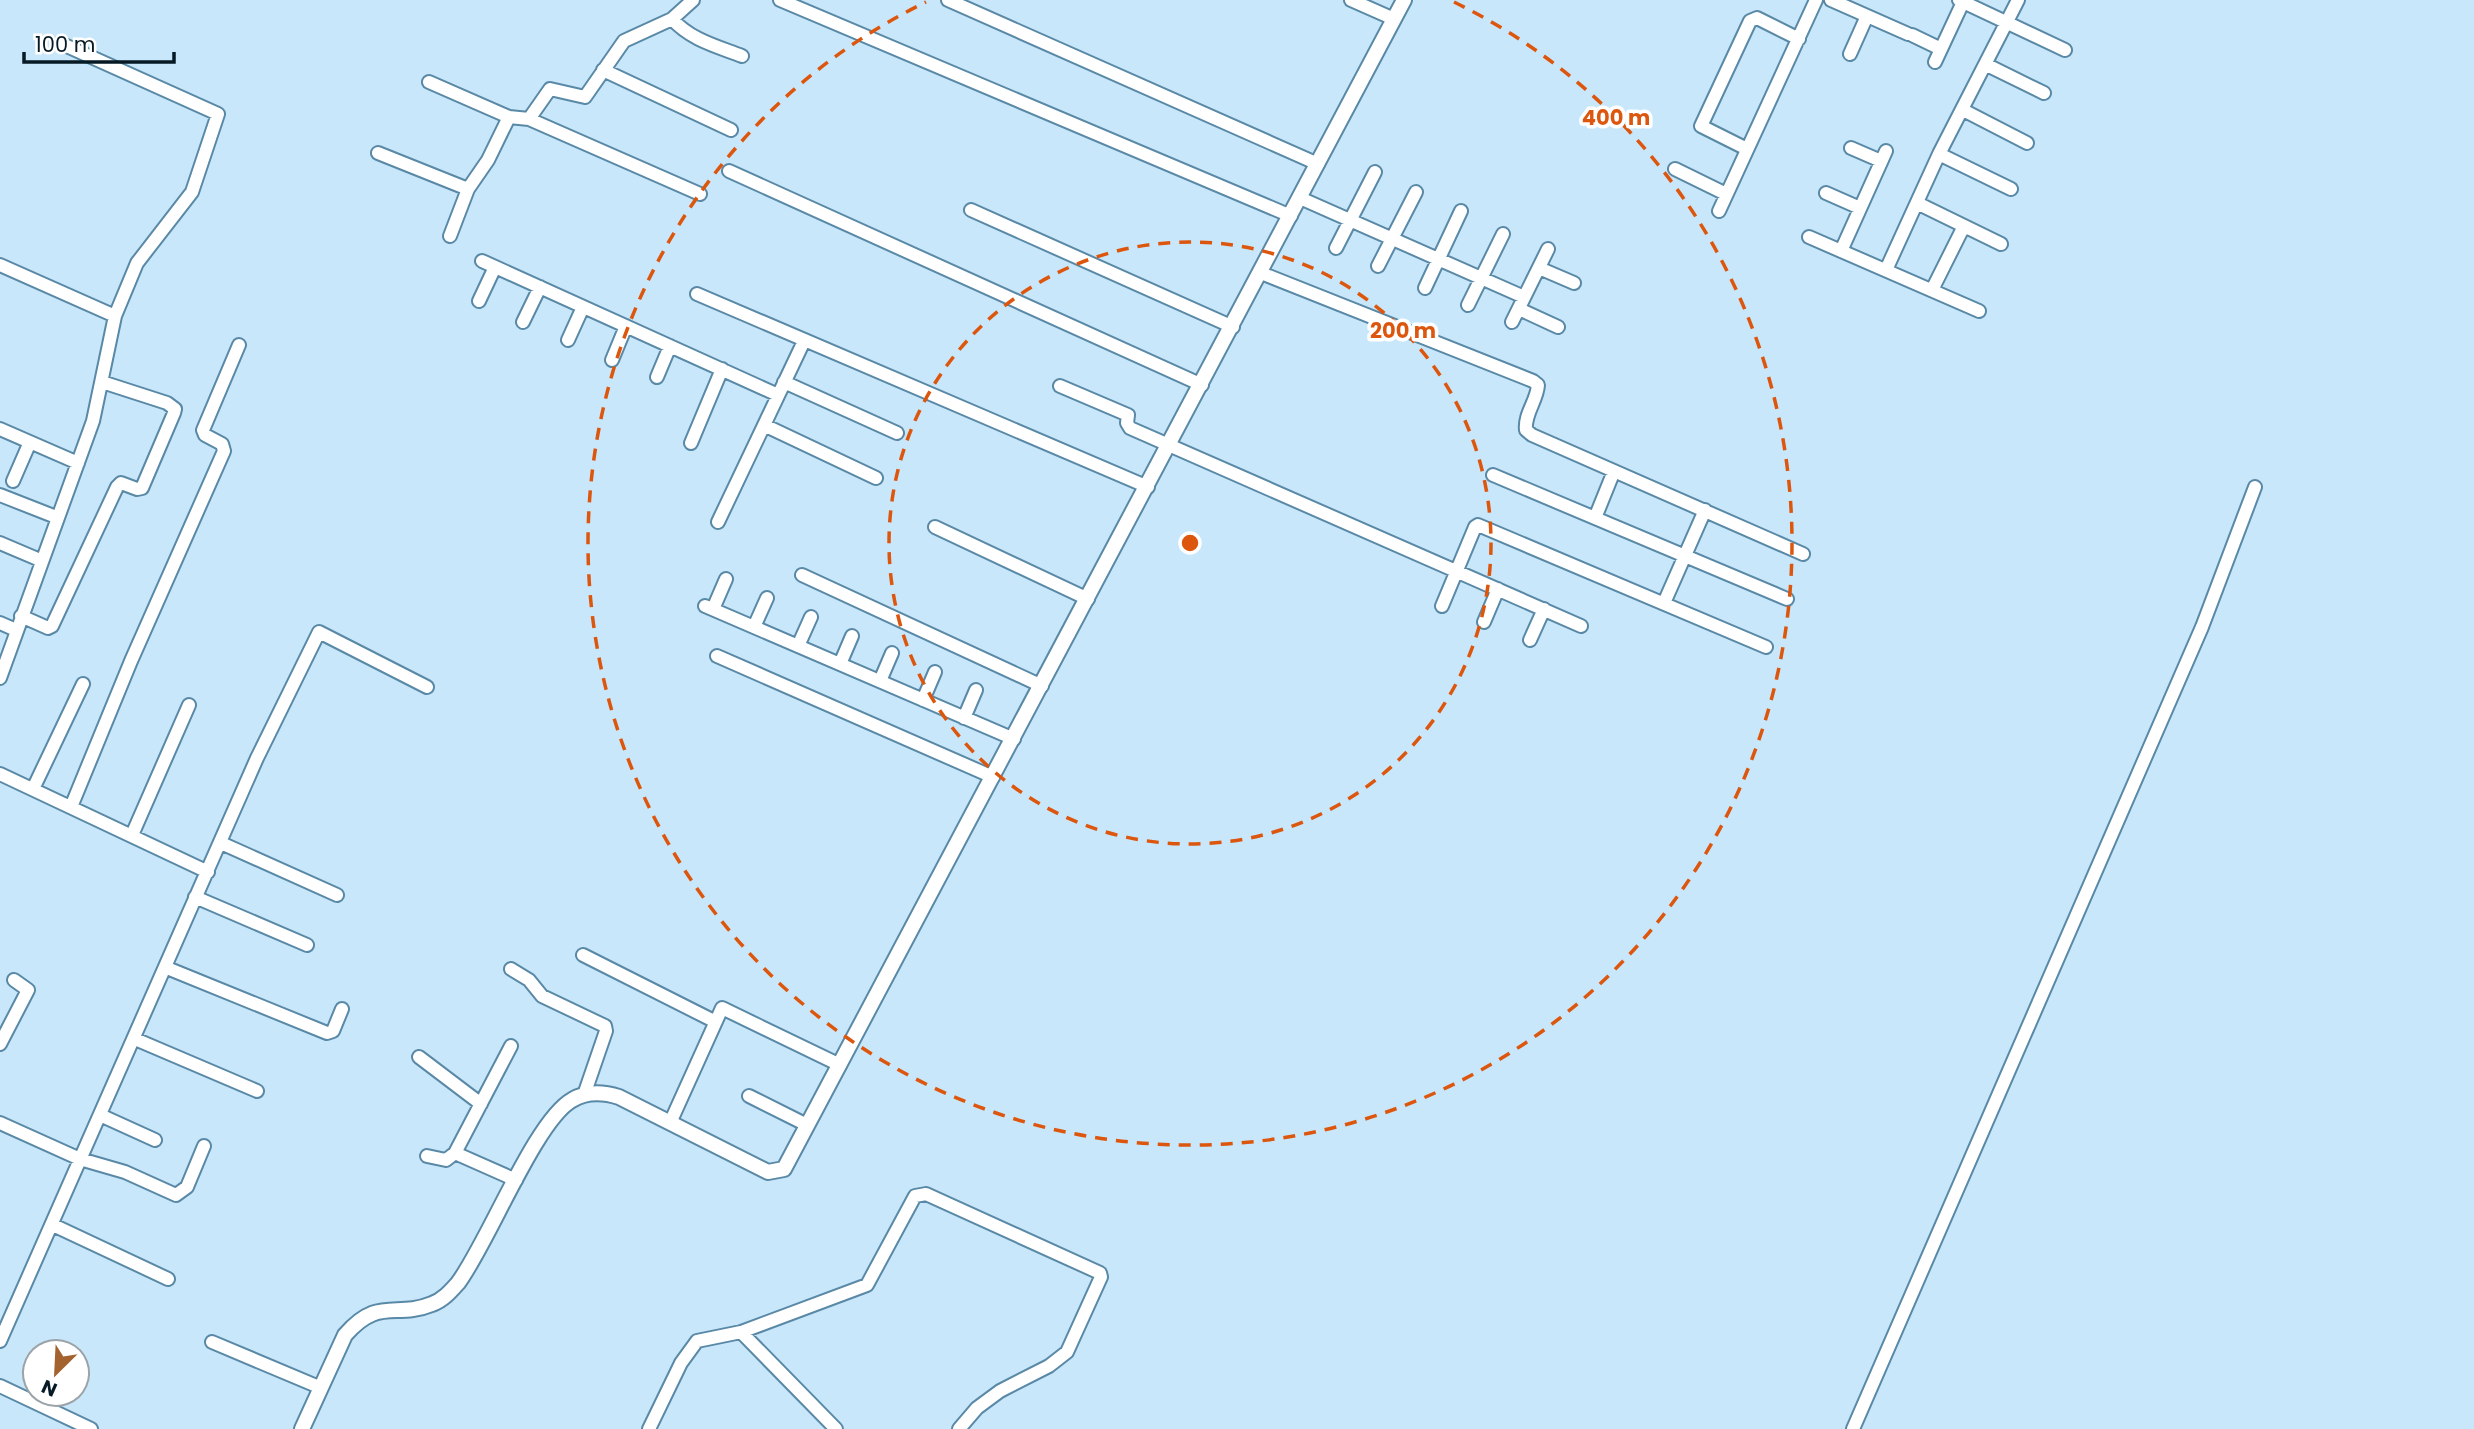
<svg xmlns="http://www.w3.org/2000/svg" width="2474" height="1429" font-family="Poppins,sans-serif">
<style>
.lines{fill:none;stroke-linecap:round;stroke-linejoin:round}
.minor-casing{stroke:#5989a6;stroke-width:16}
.tertiary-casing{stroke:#5989a6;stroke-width:18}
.minor{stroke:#fff;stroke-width:12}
.tertiary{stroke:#fff;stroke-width:14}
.ring{fill:none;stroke:#dd560d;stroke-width:3.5;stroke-dasharray:12 9}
.centre{fill:#dd560d;stroke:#fff;stroke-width:3.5}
.ring-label{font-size:21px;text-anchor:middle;font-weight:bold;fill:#dd560d;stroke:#fff;stroke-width:7;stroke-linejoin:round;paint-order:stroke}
</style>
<rect width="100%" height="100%" fill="#c9e7fa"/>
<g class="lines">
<defs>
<path id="minor" d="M 780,0 L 1291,216
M 948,0 L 1318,164
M 1351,0 L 1394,19
M 1831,0 L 1908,34
M 1959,0 L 2065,50
M 672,19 C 691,40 716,46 742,56
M 1912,35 L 1941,49
M 1850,54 L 1867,16
M 1935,62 L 1963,2
M 1987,65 L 2044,93
M 603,70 L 731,130
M 429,82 L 509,117
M 1963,110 L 2027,143
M 529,119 L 550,89 L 585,97 L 624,41 L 672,19 L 693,0
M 1851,148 L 1881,161
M 1747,149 L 1701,126 L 1750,21 L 1757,18 L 1799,39
M 378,153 L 468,189
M 1939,154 L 2011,189
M 1675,169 L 1726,194
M 729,171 L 1202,385
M 1826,193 L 1860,208
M 1300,198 L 1524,297
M 1917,203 L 2001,244
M 971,210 L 1233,327
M 1719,211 L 1816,0
M 450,236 L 468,189 L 488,160 L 509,117 L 529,119 L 700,194
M 1809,237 L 1979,311
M 1336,248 L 1375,172
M 1841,251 L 1886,151
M 482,261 L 778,395
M 0,265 L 115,316
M 1378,266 L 1416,192
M 1539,268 L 1574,283
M 1886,270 L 1939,154 L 2018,0
M 1261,273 L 1533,381 L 1538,385 C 1537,401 1524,414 1526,430 L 1532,435 L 1803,554
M 1425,288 L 1461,211
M 1932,290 L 1964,226
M 697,294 L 1148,487
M 479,301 L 495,267
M 1468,305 L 1503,234
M 1519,309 L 1558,327
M 523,322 L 540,287
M 1512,322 L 1548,249
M 568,340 L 583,307
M 612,360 L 626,326
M 657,377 L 670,346
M 784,382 L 897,433
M 1060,386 L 1128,415 L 1127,423 L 1130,428 L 1581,626
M 764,425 L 876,478
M 0,429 L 78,463
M 691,443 L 722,369
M 1493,475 L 1787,599
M 13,481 L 30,442
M 0,495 L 56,517
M 1595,518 L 1614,471
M 718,522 L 804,341
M 935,527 L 1088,599
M 0,543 L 40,560
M 802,575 L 1042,686
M 1664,603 L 1705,510
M 705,606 L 1014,739
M 1442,606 L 1475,527 L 1478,525 L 1766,647
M 713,609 L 726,579
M 21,616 L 48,628 L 52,626 L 117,487 L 121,483 L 137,489 L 142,488 L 174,413 L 175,409 L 167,403 L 102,382
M 1484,622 L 1498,589
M 0,623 L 16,630
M 754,627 L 767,598
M 1530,640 L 1544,609
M 798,646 L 811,617
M 717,656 L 993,777
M 840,664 L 852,636
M 0,678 L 93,421 L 115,316 L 137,263 L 192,192 L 218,114 L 60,43
M 880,681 L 892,653
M 923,700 L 935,672
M 964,718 L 976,690
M 0,774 L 208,872
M 33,789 L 83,684
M 71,807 L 131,661 L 224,451 L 222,444 L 205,435 L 203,430 L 239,345
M 132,835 L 189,705
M 221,843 L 337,895
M 195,897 L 307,945
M 583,955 L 714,1021
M 167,968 L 327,1033 L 333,1031 L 342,1009
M 511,969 L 529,980 L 542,996 L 605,1026 L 606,1031 L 584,1095
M 135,1039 L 257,1091
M 0,1044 L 28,990 L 14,980
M 419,1057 L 481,1104
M 749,1096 L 807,1125
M 100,1115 L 155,1140
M 0,1123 L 80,1159 L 125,1172 L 176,1195 L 187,1187 L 204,1146
M 670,1123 L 722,1008 L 840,1065
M 455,1153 L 516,1180
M 427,1156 L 446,1160 L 455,1153 L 511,1046
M 53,1225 L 168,1279
M 741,1332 L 836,1429
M 0,1341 L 257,758 L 319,632 L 427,687
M 212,1342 L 319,1387
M 0,1386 L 91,1429
M 649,1429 L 681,1363 L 697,1341 L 741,1332 L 867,1285 L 915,1196 L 926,1194 L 1100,1273 L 1101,1277 L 1067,1352 L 1049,1366 L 1000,1391 L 977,1408 L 959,1429
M 1853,1429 L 2202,627 L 2255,487"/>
<path id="tertiary" d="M 302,1429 L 345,1335 C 379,1296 395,1319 432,1304 C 443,1300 450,1292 458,1283 C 488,1243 535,1121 572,1100 C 587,1091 603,1092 619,1097 L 768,1172 L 784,1169 L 1404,0"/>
</defs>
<use href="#minor" class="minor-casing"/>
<use href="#tertiary" class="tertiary-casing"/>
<use href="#minor" class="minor"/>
<use href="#tertiary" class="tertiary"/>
</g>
<g class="ring">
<circle cx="1190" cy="543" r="301"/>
<path d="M1454 2A602 602 0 1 1 926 2"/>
</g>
<circle cx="1190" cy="543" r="10" class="centre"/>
<g class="ring-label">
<text x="1616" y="125">400 m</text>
<text x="1403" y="338">200 m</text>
</g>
<g transform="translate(56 1373) rotate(204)"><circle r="33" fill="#ffffff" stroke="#9ba3a8" stroke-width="2"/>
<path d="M0-5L12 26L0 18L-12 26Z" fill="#a4622e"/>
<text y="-10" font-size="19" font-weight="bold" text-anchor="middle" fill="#061a25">N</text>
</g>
<path d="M24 52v10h150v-10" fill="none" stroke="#061a25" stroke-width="3.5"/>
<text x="35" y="52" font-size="21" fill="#061a25" stroke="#ffffff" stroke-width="5" paint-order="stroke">100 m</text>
</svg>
